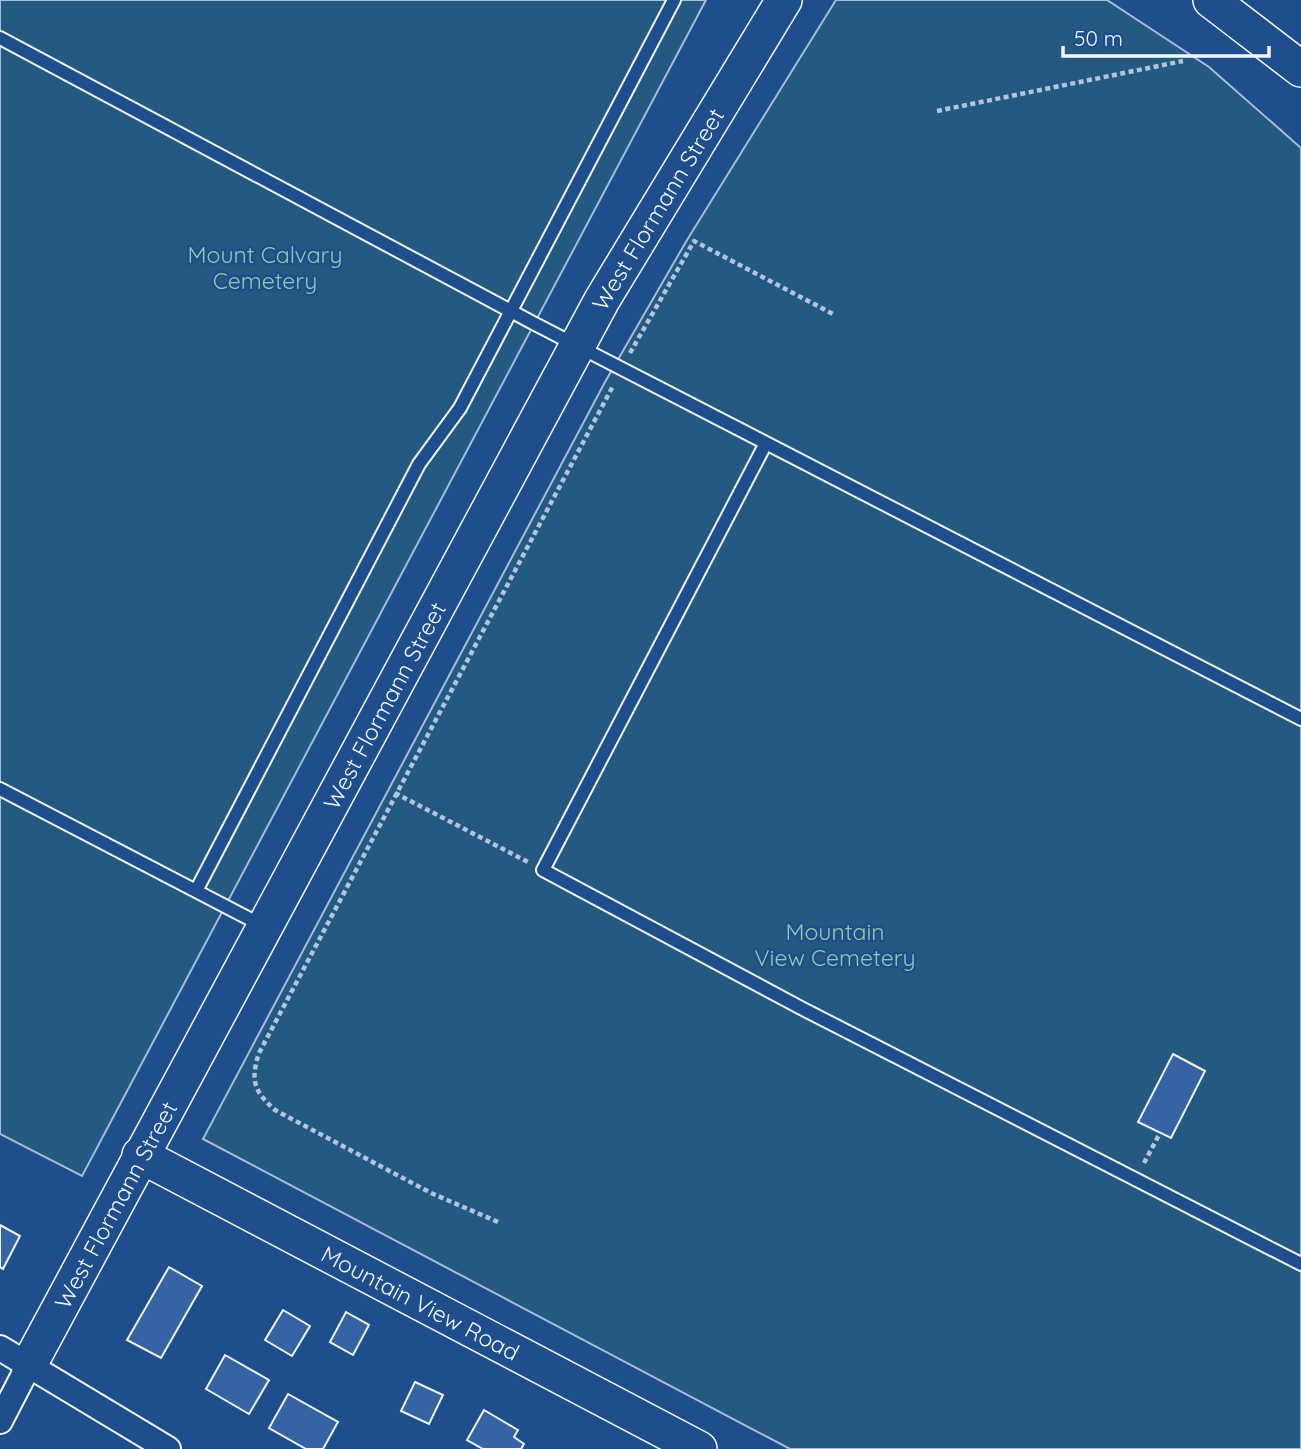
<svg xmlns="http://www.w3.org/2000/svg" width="1301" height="1449" font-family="Quicksand,sans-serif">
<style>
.green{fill:#245a82;stroke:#a8bbd7;stroke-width:2}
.building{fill:#3563a3;stroke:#f2f6ff;stroke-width:2}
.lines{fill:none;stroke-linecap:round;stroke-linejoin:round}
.lane-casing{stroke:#f2f6ff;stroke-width:16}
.street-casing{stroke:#f2f6ff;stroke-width:28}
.secondary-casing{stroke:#f2f6ff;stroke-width:38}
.path{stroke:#b3c4dc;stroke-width:4.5;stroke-dasharray:5 3.5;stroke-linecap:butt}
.lane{stroke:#1f4e8c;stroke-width:12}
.street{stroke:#1f4e8c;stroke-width:24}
.secondary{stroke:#1f4e8c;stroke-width:35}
.labels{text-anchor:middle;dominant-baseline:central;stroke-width:5;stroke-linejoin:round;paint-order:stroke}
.street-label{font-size:23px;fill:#f2f6ff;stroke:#1f4e8c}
.park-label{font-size:23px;fill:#97c8a6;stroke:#1f4e8c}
</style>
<rect width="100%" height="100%" fill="#1f4e8c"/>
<path class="green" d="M 0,0 L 706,0 L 82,1176 L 0,1134 Z
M 836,0 L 1107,0 L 1209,67 L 1301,148 L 1301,1449 L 790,1449 L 203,1139 L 605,382 L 687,240 Z"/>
<path class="building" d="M 1173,1054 L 1205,1071 L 1171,1138 L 1138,1122 Z
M 0,1225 L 20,1236 L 3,1269 L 0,1267 Z
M 169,1267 L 202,1286 L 161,1358 L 127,1340 Z
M 283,1310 L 310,1326 L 292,1356 L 265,1340 Z
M 346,1312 L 369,1325 L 353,1355 L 330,1342 Z
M 225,1355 L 269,1380 L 249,1414 L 206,1389 Z
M 415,1382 L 443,1395 L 429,1424 L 401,1411 Z
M 288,1394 L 338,1422 L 323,1449 L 306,1449 L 269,1428 Z
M 484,1410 L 518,1430 L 514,1437 L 524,1444 L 521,1449 L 483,1449 L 467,1440 Z"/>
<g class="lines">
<defs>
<path id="lane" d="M 0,38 L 535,324 L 1301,719
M 766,443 L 543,870 L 803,1009 L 1301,1264
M 0,789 L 263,926
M 196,891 L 419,464 L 460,408 L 674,0"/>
<path id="street" d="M 0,1348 L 168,1449
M 0,1421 L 29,1365"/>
<g id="secondary">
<path d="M 1211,0 L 1301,69"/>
<path id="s1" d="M 140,1155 L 699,1449"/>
<path id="s2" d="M 29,1365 L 602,300 L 784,0"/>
</g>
</defs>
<use href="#lane" class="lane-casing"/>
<use href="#street" class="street-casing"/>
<use href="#secondary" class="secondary-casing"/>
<path class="path" d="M 937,111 L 1183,61
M 630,353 L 694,241 L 833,314
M 395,793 L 528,862
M 1144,1163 L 1160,1133
M 498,1222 L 431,1193 L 275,1110 C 254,1091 250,1081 259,1053 L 613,386"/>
<use href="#lane" class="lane"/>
<use href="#street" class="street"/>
<use href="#secondary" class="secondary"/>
</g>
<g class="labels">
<g class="street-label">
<text stroke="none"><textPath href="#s2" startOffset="1316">West Flormann Street</textPath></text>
<text stroke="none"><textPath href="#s2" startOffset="749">West Flormann Street</textPath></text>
<text stroke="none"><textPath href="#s2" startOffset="182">West Flormann Street</textPath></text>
<text stroke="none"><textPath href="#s1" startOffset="317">Mountain View Road</textPath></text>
</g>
<g class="park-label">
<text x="265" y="254">Mount Calvary<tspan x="265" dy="26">Cemetery</tspan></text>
<text x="835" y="931">Mountain<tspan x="835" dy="26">View Cemetery</tspan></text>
</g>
</g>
<path d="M1063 46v10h206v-10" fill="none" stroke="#f2f6ff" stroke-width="3.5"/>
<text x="1074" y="46" font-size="21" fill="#f2f6ff" stroke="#1f4e8c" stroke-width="5" paint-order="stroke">50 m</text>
</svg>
